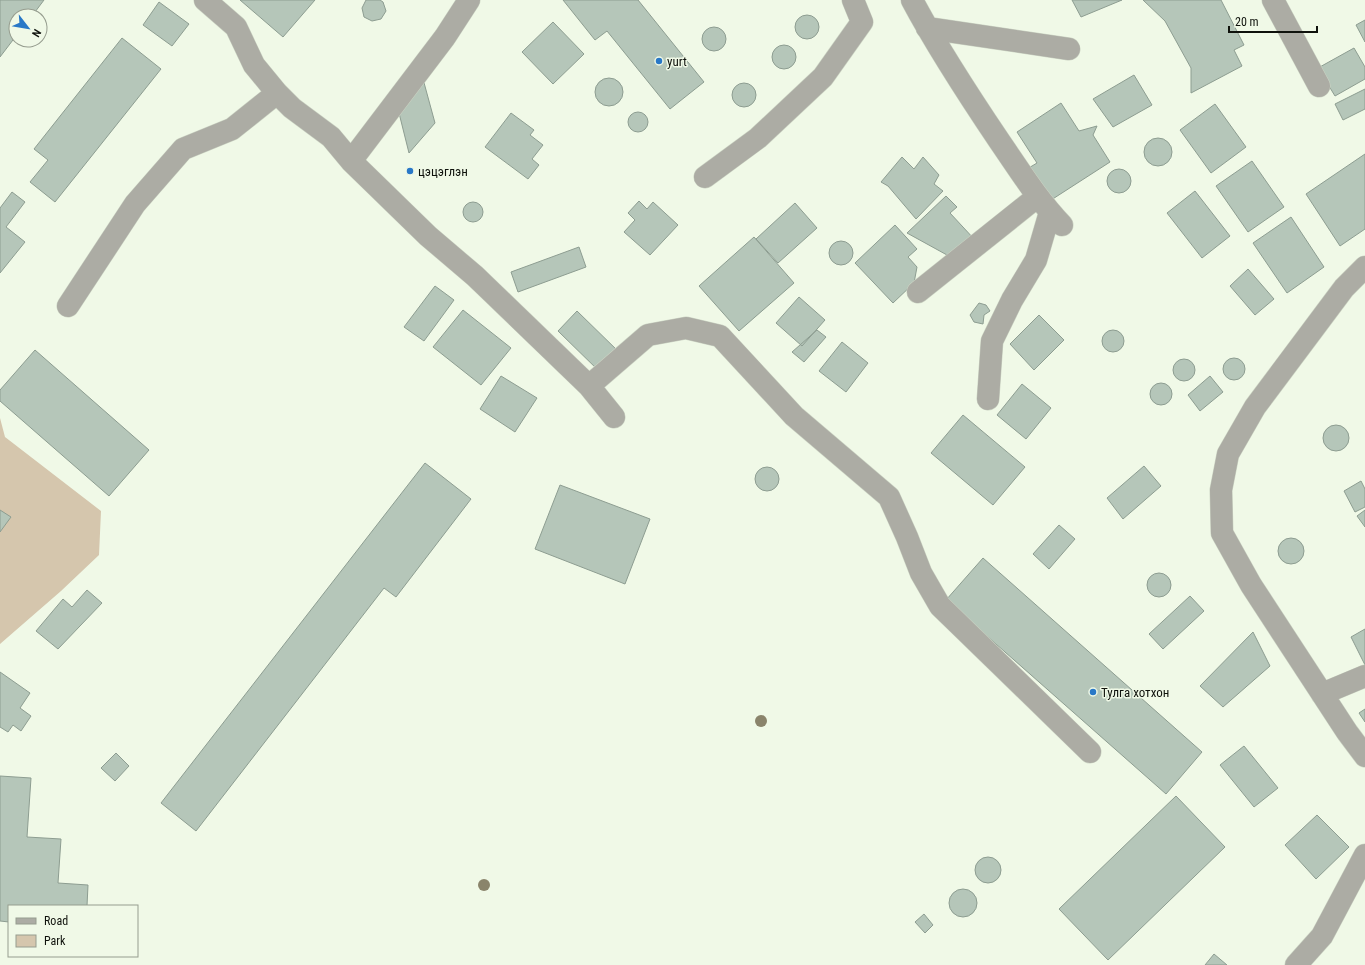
<svg xmlns="http://www.w3.org/2000/svg" width="1365" height="965" font-family="'Roboto Condensed',sans-serif">
<style>
.green{fill:#d5c6ad}
.building{fill:#b5c6b9;stroke:#8d9d91}
.lines{fill:none;stroke-linecap:round;stroke-linejoin:round}
.minor-casing{stroke:#ccd4c4;stroke-width:23}
.minor{stroke:#acaca4;stroke-width:22}
.tree{fill:#8a846b}
.poi-dot{fill:#2978c7;stroke:#f0f9e7;stroke-width:1.5}
.labels{text-anchor:middle;dominant-baseline:central;stroke-width:3;stroke-linejoin:round;paint-order:stroke}
.poi-label{font-size:13px;fill:#0f120c;stroke:#f0f9e7;text-anchor:start}
</style>
<rect width="100%" height="100%" fill="#f0f9e7"/>
<path class="green" d="M 0,418 L 5,437 L 101,511 L 99,555 L 61,591 L 0,644 Z"/>
<path class="building" d="M 0,0 L 44,0 L 32,16 L 16,16 L 16,36 L 0,57 Z
M 240,0 L 315,0 L 283,37 Z
M 366,0 L 380,0 L 383,2 L 386,11 L 381,19 L 372,21 L 364,17 L 362,8 Z
M 563,0 L 638,0 L 704,82 L 670,109 L 607,31 L 595,40 Z
M 1072,0 L 1122,0 L 1081,17 Z
M 1143,0 L 1221,0 L 1244,45 L 1234,50 L 1242,66 L 1191,93 L 1191,68 L 1165,21 Z
M 159,2 L 189,24 L 172,46 L 143,25 Z
M795 27a12 12 0 1 1 24 0a12 12 0 1 1-24 0Z
M 1365,20 L 1365,42 L 1356,25 Z
M 553,22 L 584,54 L 553,84 L 522,52 Z
M702 39a12 12 0 1 1 24 0a12 12 0 1 1-24 0Z
M 122,38 L 161,69 L 55,202 L 30,182 L 48,160 L 34,149 Z
M772 57a12 12 0 1 1 24 0a12 12 0 1 1-24 0Z
M 1354,48 L 1365,67 L 1365,79 L 1335,96 L 1318,68 Z
M 1134,75 L 1152,105 L 1113,127 L 1093,99 Z
M595 92a14 14 0 1 1 28 0a14 14 0 1 1-28 0Z
M 423,79 L 435,123 L 409,153 L 398,109 Z
M732 95a12 12 0 1 1 24 0a12 12 0 1 1-24 0Z
M 1365,89 L 1365,109 L 1343,120 L 1335,104 Z
M 1061,103 L 1079,131 L 1097,126 L 1093,135 L 1110,162 L 1048,202 L 1027,169 L 1037,163 L 1017,132 Z
M 1215,104 L 1246,147 L 1211,173 L 1180,130 Z
M628 122a10 10 0 1 1 20 0a10 10 0 1 1-20 0Z
M 511,113 L 534,130 L 530,135 L 543,145 L 532,159 L 539,165 L 528,179 L 485,147 Z
M1144 152a14 14 0 1 1 28 0a14 14 0 1 1-28 0Z
M 1365,154 L 1365,229 L 1340,246 L 1306,194 Z
M 902,157 L 914,169 L 923,157 L 939,175 L 934,184 L 943,191 L 916,219 L 888,186 L 881,182 Z
M 1252,161 L 1284,207 L 1248,232 L 1216,186 Z
M1107 181a12 12 0 1 1 24 0a12 12 0 1 1-24 0Z
M 1195,191 L 1230,236 L 1202,258 L 1167,213 Z
M 12,192 L 25,202 L 6,227 L 25,242 L 0,273 L 0,208 Z
M 946,196 L 957,207 L 950,213 L 975,240 L 947,255 L 907,233 Z
M 639,201 L 647,209 L 653,202 L 678,225 L 650,255 L 624,232 L 635,220 L 628,213 Z
M463 212a10 10 0 1 1 20 0a10 10 0 1 1-20 0Z
M 795,203 L 817,228 L 778,263 L 756,239 Z
M 1291,217 L 1324,267 L 1287,293 L 1253,243 Z
M 895,225 L 917,249 L 908,257 L 917,267 L 914,283 L 893,303 L 855,263 Z
M 754,237 L 794,283 L 739,331 L 699,286 Z
M829 253a12 12 0 1 1 24 0a12 12 0 1 1-24 0Z
M 579,247 L 586,267 L 518,292 L 511,272 Z
M 1248,269 L 1274,299 L 1255,315 L 1230,286 Z
M 435,286 L 454,300 L 424,341 L 404,327 Z
M 799,297 L 825,320 L 802,346 L 776,323 Z
M 979,303 L 986,305 L 990,311 L 984,315 L 983,324 L 974,322 L 970,315 Z
M 463,310 L 511,348 L 481,385 L 433,347 Z
M 577,311 L 620,353 L 601,373 L 558,331 Z
M 1039,315 L 1064,340 L 1034,370 L 1010,344 Z
M1102 341a11 11 0 1 1 22 0a11 11 0 1 1-22 0Z
M 817,330 L 826,337 L 804,362 L 792,352 Z
M 842,342 L 868,363 L 846,392 L 819,371 Z
M 35,350 L 149,450 L 109,496 L 0,401 L 0,390 Z
M1223 369a11 11 0 1 1 22 0a11 11 0 1 1-22 0Z
M1173 370a11 11 0 1 1 22 0a11 11 0 1 1-22 0Z
M 501,376 L 537,398 L 515,432 L 480,409 Z
M 1210,376 L 1223,392 L 1200,411 L 1188,395 Z
M1150 394a11 11 0 1 1 22 0a11 11 0 1 1-22 0Z
M 1022,384 L 1051,408 L 1026,439 L 997,415 Z
M 963,415 L 1025,467 L 993,505 L 931,453 Z
M1323 438a13 13 0 1 1 26 0a13 13 0 1 1-26 0Z
M 425,463 L 471,499 L 396,597 L 384,588 L 196,831 L 161,803 Z
M 1144,466 L 1161,486 L 1123,519 L 1107,498 Z
M755 479a12 12 0 1 1 24 0a12 12 0 1 1-24 0Z
M 1361,481 L 1365,489 L 1365,507 L 1355,512 L 1344,491 Z
M 560,485 L 650,519 L 625,584 L 535,549 Z
M 0,510 L 11,517 L 0,532 Z
M 1365,510 L 1365,527 L 1357,516 Z
M 1059,525 L 1075,539 L 1049,569 L 1033,554 Z
M1278 551a13 13 0 1 1 26 0a13 13 0 1 1-26 0Z
M 983,558 L 1202,752 L 1166,794 L 946,600 Z
M1147 585a12 12 0 1 1 24 0a12 12 0 1 1-24 0Z
M 87,590 L 102,603 L 58,649 L 36,631 L 63,599 L 72,607 Z
M 1190,596 L 1204,611 L 1163,649 L 1149,634 Z
M 1365,629 L 1365,665 L 1351,637 Z
M 1253,632 L 1270,666 L 1223,707 L 1200,686 Z
M 0,672 L 30,693 L 20,708 L 31,716 L 21,731 L 13,725 L 8,732 L 0,727 Z
M 1365,709 L 1365,722 L 1359,713 Z
M 1244,746 L 1278,788 L 1254,807 L 1220,765 Z
M 116,753 L 129,766 L 115,781 L 101,768 Z
M 0,776 L 31,778 L 27,837 L 61,839 L 58,883 L 88,885 L 87,906 L 9,906 L 9,922 L 0,921 Z
M 1176,796 L 1225,847 L 1108,960 L 1059,909 Z
M 1317,815 L 1349,847 L 1316,879 L 1285,845 Z
M975 870a13 13 0 1 1 26 0a13 13 0 1 1-26 0Z
M949 903a14 14 0 1 1 28 0a14 14 0 1 1-28 0Z
M 924,914 L 933,925 L 925,933 L 915,922 Z
M 1214,954 L 1227,965 L 1205,965 Z"/>
<g class="lines">
<defs>
<path id="minor" d="M 205,0 L 236,27 L 254,65 L 277,93 L 292,108 L 331,137 L 351,161 L 428,236 L 475,276 L 589,386 L 614,417
M 912,0 C 938,49 969,96 1000,142 C 1020,171 1038,200 1062,225
M 1273,0 L 1319,86
M 927,28 L 1069,49
M 351,161 L 445,37 L 469,0
M 705,177 L 758,138 L 823,77 L 862,22 L 853,0
M 1365,267 L 1344,288 L 1255,407 L 1228,454 L 1221,490 L 1222,533 L 1251,585 L 1347,732 L 1365,756
M 918,292 L 1037,197
M 68,306 L 135,204 L 183,149 L 232,129 L 277,93
M 589,386 L 648,335 L 686,328 L 720,336 L 794,416 L 889,497 L 907,537 L 921,573 L 940,606 L 1090,752
M 988,399 L 992,341 L 1012,300 L 1036,260 L 1050,212
M 1322,694 L 1365,676
M 1296,965 L 1322,936 L 1365,855"/>
</defs>
<use href="#minor" class="minor-casing"/>
<use href="#minor" class="minor"/>
</g>
<g class="tree">
<circle cx="761" cy="721" r="6"/>
<circle cx="484" cy="885" r="6"/>
</g>
<g class="poi-dot">
<circle cx="659" cy="61" r="4"/>
<circle cx="410" cy="171" r="4"/>
<circle cx="1093" cy="692" r="4"/>
</g>
<g class="labels">
<g class="poi-label">
<text x="667" y="61">yurt</text>
<text x="418" y="171">цэцэглэн</text>
<text x="1101" y="692">Тулга хотхон</text>
</g>
</g>
<rect x="8" y="905" width="130" height="52" fill="#f0f9e7" stroke="#969d8f"/>
<rect x="16" y="918" width="20" height="6" fill="#acaca4" stroke="#969d8f"/>
<text x="44" y="925" font-size="12" fill="#0f120c">Road</text>
<rect x="16" y="935" width="20" height="12" fill="#d5c6ad" stroke="#969d8f"/>
<text x="44" y="945" font-size="12" fill="#0f120c">Park</text>
<g transform="translate(28 28) rotate(121)"><circle r="19" fill="#f0f9e7" stroke="#969d8f"/>
<path d="M0-3L7 15L0 10L-7 15Z" fill="#2978c7"/>
<text y="-6" font-size="11" font-weight="bold" text-anchor="middle" fill="#0f120c">N</text>
</g>
<path d="M1229 26v6h88v-6" fill="none" stroke="#0f120c" stroke-width="2"/>
<text x="1235" y="26" font-size="12" fill="#0f120c" stroke="#f0f9e7" stroke-width="3" paint-order="stroke">20 m</text>
</svg>
